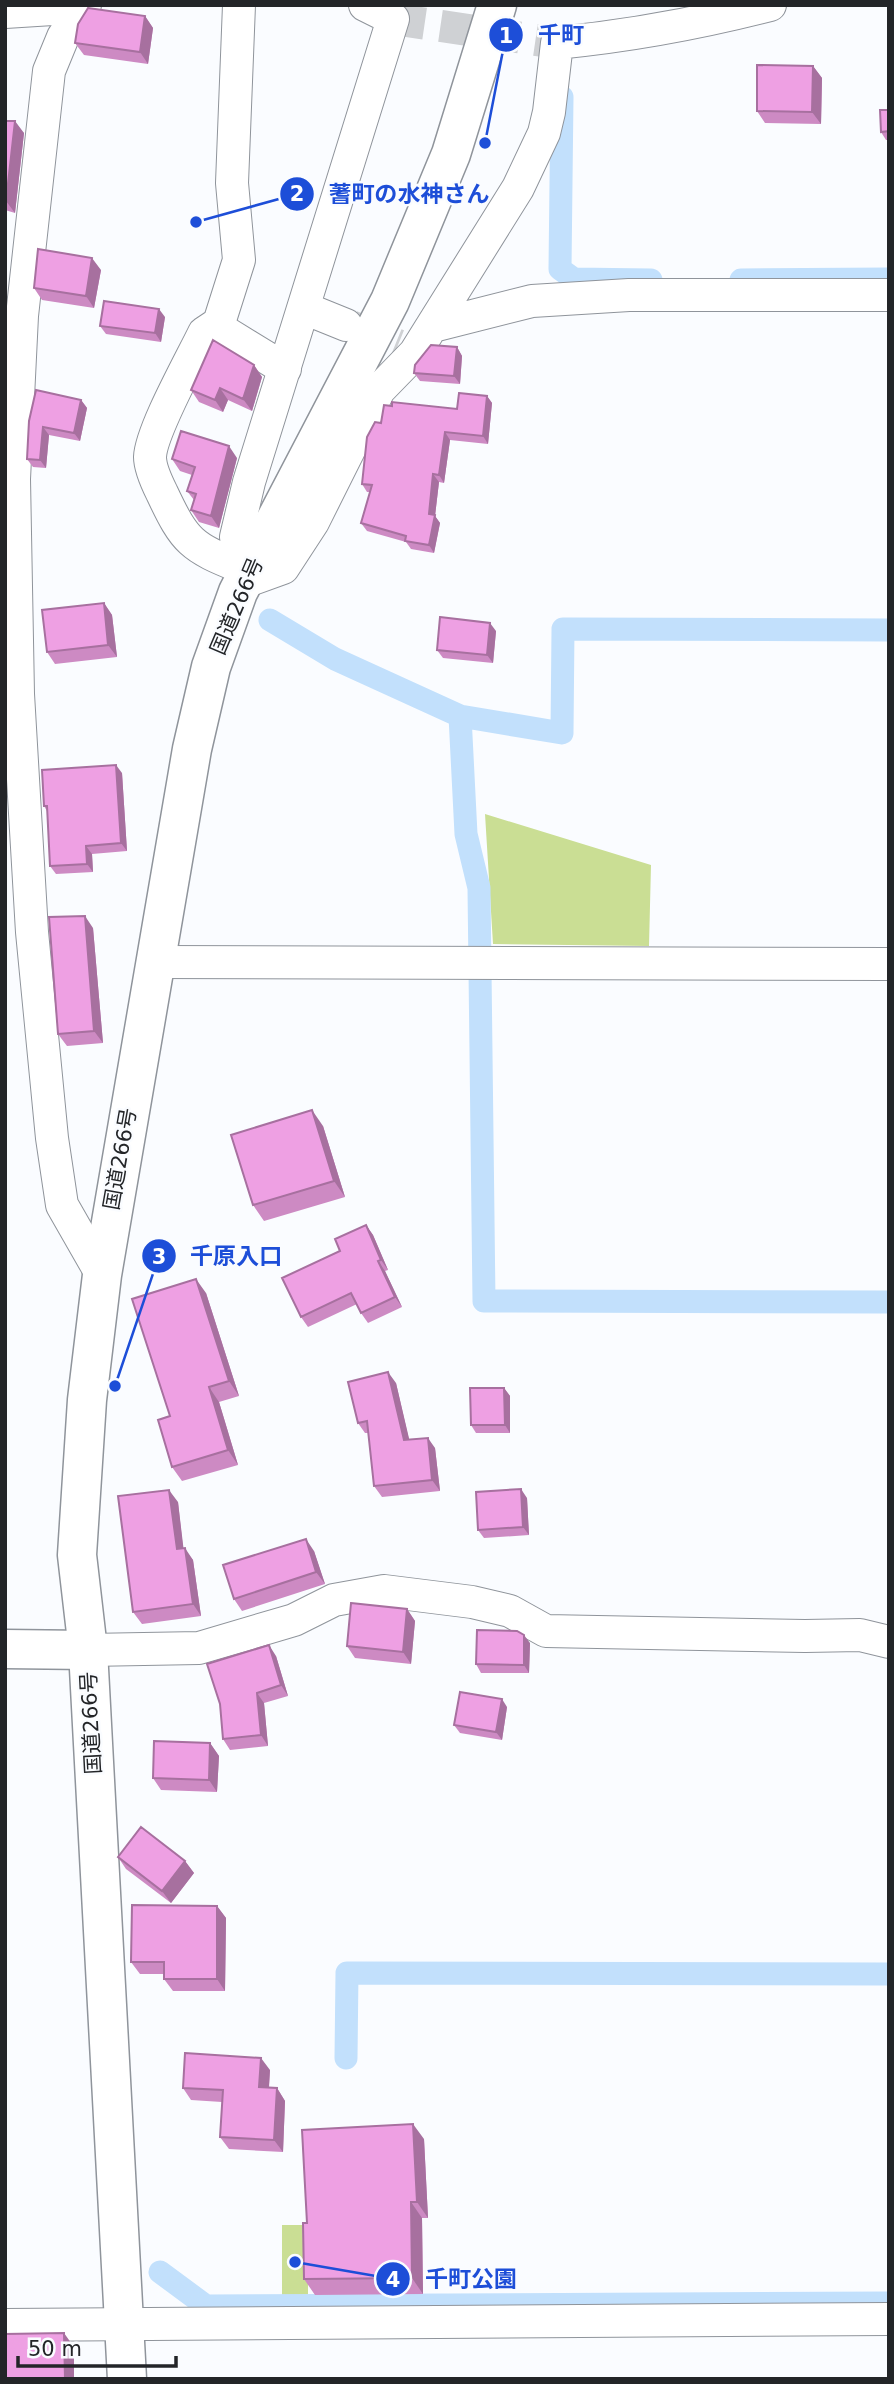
<svg xmlns="http://www.w3.org/2000/svg" width="894" height="2384" font-family="'DejaVu Sans','Noto Sans JP',sans-serif">
<style>
.green{fill:#cade94}
.lines{fill:none;stroke-linecap:round;stroke-linejoin:round}
.canal{stroke:#c2e0fc;stroke-width:23}
.minor-tunnel{stroke:#cfd1d4;stroke-width:32;stroke-dasharray:32 16;stroke-linecap:butt}
.minor-casing{stroke:#8f949b;stroke-width:34}
.major-casing{stroke:#8f949b;stroke-width:41}
.highway-casing{stroke:#8f949b;stroke-width:41}
.minor{stroke:#fff;stroke-width:32}
.major{stroke:#fff;stroke-width:38}
.highway{stroke:#fff;stroke-width:38}
.wall{fill:#cd8ac3}
.shaded-wall{fill:#a7709f}
.building{fill:#eea0e3;stroke:#a7709f;stroke-width:2}
.labels{text-anchor:middle;dominant-baseline:central;stroke-width:5;stroke-linejoin:round;paint-order:stroke}
.street-label{font-size:21px;fill:#232528;stroke:#fafcff}
.leader{fill:none;stroke:#1d4ed8;stroke-width:2.5}
.callout-dot{fill:#1d4ed8;stroke:#fafcff;stroke-width:2.5}
.mark-label{font-size:21px;text-anchor:middle;font-weight:bold;fill:#fff}
.callout-label{font-size:23px;text-anchor:middle;font-weight:bold;fill:#1d4ed8;stroke:#fafcff;stroke-width:5;stroke-linejoin:round;paint-order:stroke}
</style>
<rect width="100%" height="100%" fill="#fafcff"/>
<path class="green" d="M 485,814 L 651,865 L 649,946 L 493,944 Z
M 282,2225 L 308,2225 L 308,2300 L 282,2299 Z"/>
<g class="lines">
<path class="canal" d="M 562,97 L 560,269 L 574,279 L 651,280
M 741,280 L 889,279
M 270,620 L 335,659 L 460,716 L 562,733 L 563,629 L 889,630
M 460,716 L 466,834 L 479,888 L 484,1301 L 889,1302
M 346,2058 L 347,1973 L 889,1974
M 160,2272 L 206,2306 L 889,2303"/>
<path class="minor-tunnel" d="M 393,19 L 557,43
M 351,326 L 398,345"/>
<defs>
<path id="minor" d="M 85,5 L 63,37 L 49,71 L 22,316 L 14,479 L 18,694 L 32,932 L 52,1138 L 62,1205 L 102,1275
M 239,5 L 232,183 L 239,260 L 219,323 L 204,333 C 191,360 151,431 150,457 C 150,468 157,483 162,493 C 185,542 191,547 241,567
M 365,5 L 393,19 L 249,482 L 236,537 L 244,582 L 283,568 L 313,522 L 379,390 L 415,353 L 518,188 L 544,133 L 549,112 L 557,43 C 629,36 700,23 770,5
M 5,12 L 84,7
M 304,308 L 346,325
M 215,326 L 285,369
M 433,326 L 532,301 L 629,295 L 889,295
M 155,962 L 889,964
M 88,1650 L 199,1648 L 294,1620 L 334,1600 L 384,1591 L 472,1602 L 510,1611 L 546,1631 L 805,1636 L 860,1635 L 889,1642
M 5,2325 L 889,2319"/>
<path id="major" d="M 5,1649 L 88,1650"/>
<path id="highway" d="M 127,2379 L 88,1650 L 77,1555 L 87,1400 L 102,1275 L 192,749 L 211,667 L 238,592 L 390,301 L 451,154 L 497,5"/>
</defs>
<use href="#minor" class="minor-casing"/>
<use href="#major" class="major-casing"/>
<use href="#highway" class="highway-casing"/>
<use href="#minor" class="minor"/>
<use href="#major" class="major"/>
<use href="#highway" class="highway"/>
</g>
<path class="wall" d="M 145,16 L 153,28 L 148,64 L 84,55 L 75,43 Z
M 813,66 L 822,78 L 821,124 L 765,123 L 757,111 Z
M 889,110 L 889,140 L 886,140 L 881,132 Z
M 5,121 L 24,133 L 15,213 L 5,210 Z
M 101,270 L 94,308 L 42,300 L 34,288 Z
M 165,317 L 161,342 L 106,334 L 100,326 Z
M 457,347 L 462,356 L 460,384 L 420,381 L 414,373 Z
M 254,365 L 262,377 L 252,411 L 228,400 L 223,412 L 199,402 L 191,390 Z
M 487,396 L 492,403 L 488,444 L 450,440 L 444,483 L 439,482 L 435,516 L 440,523 L 434,553 L 411,549 L 406,542 L 367,531 L 361,523 L 370,492 L 367,492 L 362,484 L 381,423 L 392,406 L 457,409 Z
M 81,400 L 87,408 L 80,441 L 49,435 L 46,468 L 33,467 L 27,459 L 29,421 Z
M 237,458 L 219,528 L 199,522 L 191,510 L 194,500 L 187,491 L 192,475 L 180,471 L 172,459 Z
M 104,603 L 112,615 L 117,657 L 55,664 L 47,652 Z
M 496,631 L 493,663 L 443,658 L 437,650 Z
M 122,773 L 127,851 L 92,854 L 93,872 L 56,874 L 50,866 L 47,811 L 44,806 Z
M 93,928 L 103,1043 L 67,1046 L 58,1034 Z
M 323,1126 L 345,1197 L 264,1221 L 253,1205 Z
M 366,1225 L 373,1235 L 388,1270 L 385,1271 L 402,1307 L 368,1323 L 361,1313 L 357,1304 L 308,1327 L 301,1317 L 340,1251 Z
M 206,1293 L 239,1396 L 219,1402 L 238,1465 L 182,1481 L 172,1467 L 170,1416 Z
M 396,1383 L 409,1440 L 435,1448 L 440,1491 L 382,1497 L 374,1486 L 368,1433 L 365,1433 L 358,1423 Z
M 504,1388 L 510,1396 L 510,1433 L 476,1433 L 471,1425 Z
M 527,1498 L 529,1535 L 484,1538 L 478,1530 Z
M 178,1502 L 183,1548 L 193,1560 L 201,1616 L 142,1624 L 133,1612 Z
M 314,1551 L 325,1584 L 242,1611 L 234,1599 Z
M 407,1609 L 415,1621 L 411,1664 L 355,1658 L 347,1646 Z
M 530,1643 L 529,1673 L 481,1673 L 476,1664 Z
M 276,1656 L 288,1696 L 264,1703 L 268,1746 L 230,1750 L 223,1739 Z
M 507,1707 L 502,1740 L 460,1733 L 454,1725 Z
M 210,1743 L 219,1756 L 217,1792 L 161,1790 L 153,1778 Z
M 118,1857 L 185,1861 L 194,1873 L 171,1903 L 126,1869 Z
M 217,1906 L 226,1918 L 225,1991 L 173,1991 L 164,1979 L 164,1974 L 140,1974 L 131,1962 Z
M 270,2070 L 269,2088 L 277,2088 L 285,2101 L 283,2152 L 229,2149 L 220,2137 L 222,2102 L 191,2100 L 183,2088 Z
M 424,2139 L 428,2218 L 422,2218 L 423,2294 L 315,2295 L 304,2279 L 307,2223 Z"/>
<path class="shaded-wall" d="M 145,16 L 153,28 L 148,64 L 140,52 Z
M 813,66 L 822,78 L 821,124 L 812,112 Z
M 15,121 L 24,133 L 15,213 L 6,201 Z
M 92,258 L 101,270 L 94,308 L 86,296 Z
M 159,309 L 165,317 L 161,342 L 155,333 Z
M 457,347 L 462,356 L 460,384 L 454,376 Z
M 254,365 L 262,377 L 252,411 L 243,399 Z
M 220,388 L 228,400 L 223,412 L 215,400 Z
M 487,396 L 492,403 L 488,444 L 483,436 Z
M 81,400 L 87,408 L 80,441 L 74,433 Z
M 43,427 L 49,435 L 46,468 L 40,460 Z
M 445,432 L 450,440 L 444,483 L 439,475 Z
M 229,446 L 237,458 L 219,528 L 211,516 Z
M 433,474 L 439,482 L 435,516 L 440,523 L 434,553 L 429,545 L 429,514 Z
M 104,603 L 112,615 L 117,657 L 108,645 Z
M 490,623 L 496,631 L 493,663 L 487,655 Z
M 116,765 L 122,773 L 127,851 L 121,843 Z
M 86,846 L 92,854 L 93,872 L 87,864 Z
M 85,916 L 93,928 L 103,1043 L 94,1031 Z
M 312,1110 L 323,1126 L 345,1197 L 334,1181 Z
M 366,1225 L 373,1235 L 388,1270 L 381,1260 Z
M 378,1261 L 385,1271 L 402,1307 L 395,1297 Z
M 196,1279 L 206,1293 L 239,1396 L 229,1381 Z
M 388,1372 L 396,1383 L 412,1451 L 404,1440 Z
M 209,1387 L 219,1402 L 238,1465 L 228,1450 Z
M 504,1388 L 510,1396 L 510,1433 L 505,1425 Z
M 428,1438 L 435,1448 L 440,1491 L 432,1480 Z
M 521,1489 L 527,1498 L 529,1535 L 523,1527 Z
M 169,1490 L 178,1502 L 185,1561 L 177,1549 Z
M 306,1539 L 314,1551 L 325,1584 L 316,1572 Z
M 185,1548 L 193,1560 L 201,1616 L 193,1604 Z
M 407,1609 L 415,1621 L 411,1664 L 403,1652 Z
M 524,1635 L 530,1643 L 529,1673 L 524,1665 Z
M 269,1645 L 276,1656 L 288,1696 L 281,1685 Z
M 257,1693 L 264,1703 L 268,1746 L 261,1735 Z
M 502,1699 L 507,1707 L 502,1740 L 496,1732 Z
M 210,1743 L 219,1756 L 217,1792 L 209,1780 Z
M 185,1861 L 194,1873 L 171,1903 L 162,1891 Z
M 217,1906 L 226,1918 L 225,1991 L 217,1979 Z
M 261,2058 L 270,2070 L 268,2099 L 259,2087 Z
M 277,2088 L 285,2101 L 283,2152 L 274,2140 Z
M 413,2124 L 424,2139 L 428,2218 L 417,2202 Z
M 411,2202 L 422,2218 L 423,2294 L 412,2278 Z
M 64,2333 L 74,2347 L 74,2379 L 65,2379 Z"/>
<path class="building" d="M 88,8 L 145,16 L 140,52 L 75,43 L 78,24 Z
M 757,65 L 813,66 L 812,112 L 757,111 Z
M 880,110 L 889,110 L 889,131 L 881,132 Z
M 5,121 L 15,121 L 6,201 L 5,201 Z
M 38,249 L 92,258 L 86,296 L 34,288 Z
M 104,301 L 159,309 L 155,333 L 100,326 Z
M 213,340 L 254,365 L 243,399 L 220,388 L 215,400 L 191,390 Z
M 431,345 L 457,347 L 454,376 L 414,373 L 415,365 Z
M 36,390 L 81,400 L 74,433 L 43,427 L 40,460 L 27,459 L 29,421 Z
M 459,393 L 487,396 L 483,436 L 445,432 L 439,475 L 433,474 L 429,514 L 435,515 L 429,545 L 405,541 L 406,536 L 361,523 L 372,485 L 362,484 L 367,437 L 375,422 L 381,423 L 384,405 L 392,406 L 392,402 L 457,409 Z
M 181,431 L 229,446 L 211,516 L 191,510 L 196,494 L 187,491 L 195,467 L 172,459 Z
M 104,603 L 108,645 L 47,652 L 42,610 Z
M 440,617 L 490,623 L 487,655 L 437,650 Z
M 116,765 L 121,843 L 86,846 L 87,864 L 50,866 L 47,806 L 44,806 L 42,770 Z
M 85,916 L 94,1031 L 58,1034 L 49,917 Z
M 312,1110 L 334,1181 L 253,1205 L 231,1135 Z
M 366,1225 L 381,1260 L 378,1261 L 395,1297 L 361,1313 L 351,1293 L 301,1317 L 282,1278 L 340,1251 L 335,1239 Z
M 196,1279 L 229,1381 L 209,1387 L 228,1450 L 172,1467 L 158,1420 L 170,1416 L 132,1299 Z
M 388,1372 L 404,1440 L 428,1438 L 432,1480 L 374,1486 L 367,1421 L 358,1423 L 348,1382 Z
M 470,1388 L 504,1388 L 505,1425 L 471,1425 Z
M 521,1489 L 523,1527 L 478,1530 L 476,1492 Z
M 169,1490 L 177,1549 L 185,1548 L 193,1604 L 133,1612 L 118,1496 Z
M 306,1539 L 316,1572 L 234,1599 L 223,1565 Z
M 351,1603 L 407,1609 L 403,1652 L 347,1646 Z
M 477,1630 L 517,1631 L 524,1635 L 524,1665 L 476,1664 Z
M 269,1645 L 281,1685 L 257,1693 L 261,1735 L 223,1739 L 220,1704 L 207,1664 Z
M 460,1692 L 502,1699 L 496,1732 L 454,1725 Z
M 154,1741 L 210,1743 L 209,1780 L 153,1778 Z
M 141,1827 L 185,1861 L 162,1891 L 118,1857 Z
M 132,1905 L 217,1906 L 217,1979 L 164,1979 L 164,1962 L 131,1962 Z
M 185,2053 L 261,2058 L 259,2087 L 277,2088 L 274,2140 L 220,2137 L 223,2090 L 183,2088 Z
M 413,2124 L 417,2202 L 411,2202 L 412,2278 L 304,2279 L 303,2223 L 307,2223 L 302,2130 Z
M 64,2333 L 65,2379 L 5,2379 L 5,2334 Z"/>
<g class="labels">
<g class="street-label">
<text transform="translate(237 606) rotate(-67)">国道266号</text>
<text transform="translate(120 1159) rotate(-80)">国道266号</text>
<text transform="translate(91 1723) rotate(-93)">国道266号</text>
</g>
</g>
<path class="leader" d="M485 143L506 35M196 222L297 194M115 1386L159 1256M295 2262L393 2279"/>
<g class="callout-dot">
<circle cx="485" cy="143" r="7"/>
<circle cx="196" cy="222" r="7"/>
<circle cx="115" cy="1386" r="7"/>
<circle cx="295" cy="2262" r="7"/>
<circle cx="506" cy="35" r="18"/>
<circle cx="297" cy="194" r="18"/>
<circle cx="159" cy="1256" r="18"/>
<circle cx="393" cy="2279" r="18"/>
</g>
<g class="mark-label">
<text x="506" y="43">1</text>
<text x="297" y="201">2</text>
<text x="159" y="1264">3</text>
<text x="393" y="2287">4</text>
</g>
<g class="callout-label">
<text x="561" y="43">千町</text>
<text x="409" y="202">蓍町の水神さん</text>
<text x="236" y="1264">千原入口</text>
<text x="471" y="2287">千町公園</text>
</g>
<rect width="894" height="2384" fill="none" stroke="#232528" stroke-width="14"/>
<path d="M18 2356v10h158v-10" fill="none" stroke="#232528" stroke-width="3.5"/>
<text x="28" y="2356" font-size="21" fill="#232528" stroke="#fafcff" stroke-width="5" paint-order="stroke">50 m</text>
</svg>
